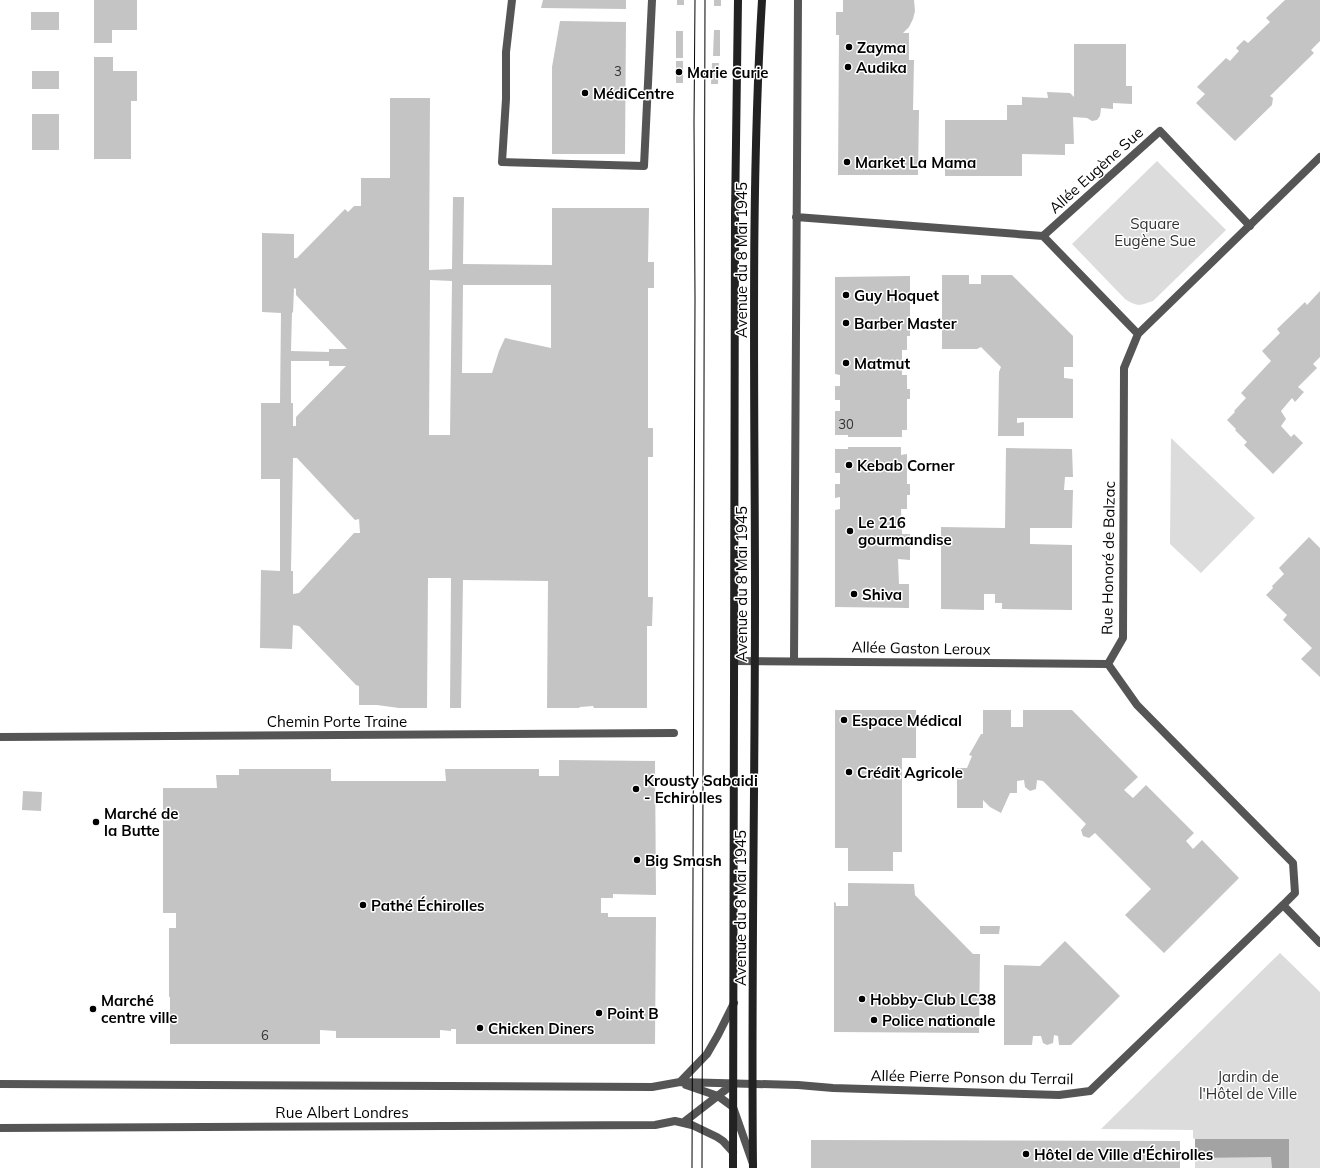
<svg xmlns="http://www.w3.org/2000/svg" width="1320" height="1168" font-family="Mulish,sans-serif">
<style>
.green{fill:#dcdcdc}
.water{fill:#a3a3a3}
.building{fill:#c4c4c4;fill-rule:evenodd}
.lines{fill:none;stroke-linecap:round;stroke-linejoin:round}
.pedestrian{stroke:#555;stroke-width:8}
.minor{stroke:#555;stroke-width:8}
.secondary{stroke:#222;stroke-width:8}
.tram{stroke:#000;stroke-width:1}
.poi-dot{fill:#000;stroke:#fff;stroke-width:1.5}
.labels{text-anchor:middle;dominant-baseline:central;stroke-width:3;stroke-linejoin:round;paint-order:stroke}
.number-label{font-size:13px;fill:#313131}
.poi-label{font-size:15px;font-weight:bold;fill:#000;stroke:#fff;text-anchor:start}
.street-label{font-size:15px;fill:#000;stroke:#fff}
.park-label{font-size:15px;fill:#333;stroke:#fff}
</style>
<rect width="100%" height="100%" fill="#fff"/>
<path class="green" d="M 1157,161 L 1226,230 L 1153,301 C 1139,306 1138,307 1125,299 L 1072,244 Z
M 1171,438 L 1255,518 L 1201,573 L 1170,544 Z
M 1280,953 L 1320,992 L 1320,1168 L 1195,1168 L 1195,1139 L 1193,1138 L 1193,1130 L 1101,1129 Z"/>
<path class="water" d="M 1195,1139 L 1289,1139 L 1289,1168 L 1272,1168 L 1271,1157 L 1195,1158 Z"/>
<path class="building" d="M 94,0 L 137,0 L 137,30 L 112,30 L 112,43 L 94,43 Z
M 543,0 L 626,0 L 626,9 L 541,8 Z
M 677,0 L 684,0 L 684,5 L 677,5 Z
M 714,0 L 721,0 L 721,6 L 714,6 Z
M 843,0 L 914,0 L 915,11 L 913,19 L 909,27 L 903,33 L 909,33 L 909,60 L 914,60 L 913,110 L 919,110 L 918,175 L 838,175 L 839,35 L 836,35 L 836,12 L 843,12 Z
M 1285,0 L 1320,0 L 1320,41 L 1311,50 L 1314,53 L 1270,96 L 1273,98 L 1272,105 L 1235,141 L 1196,103 L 1205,94 L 1197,87 L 1226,58 L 1230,61 L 1239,51 L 1236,48 L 1244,40 L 1248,43 L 1270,22 L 1266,18 Z
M 31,12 L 59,12 L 59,30 L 31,30 Z
M 560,21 L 626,22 L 625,154 L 552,154 L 552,67 Z
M 714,30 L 720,30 L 720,56 L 713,56 Z
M 676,31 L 683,31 L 683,58 L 676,58 Z
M 1074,44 L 1126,44 L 1126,86 L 1132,86 L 1132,104 L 1113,103 L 1113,109 L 1101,108 L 1100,116 L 1097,120 L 1092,121 L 1087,118 L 1073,117 L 1074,144 L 1065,144 L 1065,155 L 1022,154 L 1022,176 L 945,176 L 945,120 L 1007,120 L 1007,105 L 1022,105 L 1022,97 L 1048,98 L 1047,92 L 1070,93 L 1074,97 Z
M 94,57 L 113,57 L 113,71 L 137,71 L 137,101 L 131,101 L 131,159 L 94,159 Z
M 676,61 L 683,61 L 683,83 L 676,83 Z
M 712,63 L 719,63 L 718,84 L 711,84 Z
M 32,71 L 59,71 L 59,89 L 32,89 Z
M 390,98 L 430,98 L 429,270 L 452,269 L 453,197 L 464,197 L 463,264 L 552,265 L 552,208 L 649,208 L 648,262 L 654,262 L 654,288 L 648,288 L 648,428 L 653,428 L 653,457 L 648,457 L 648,597 L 653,597 L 652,626 L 647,626 L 647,708 L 594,708 L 593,706 L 580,707 L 579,708 L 547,708 L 548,581 L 463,580 L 461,708 L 450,708 L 451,578 L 428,578 L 427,708 L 399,708 L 377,705 L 359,705 L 359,686 L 356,685 L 299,626 L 293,625 L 292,649 L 260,648 L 261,570 L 280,571 L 280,479 L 261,479 L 261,403 L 280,403 L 281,313 L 262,312 L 262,233 L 294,234 L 294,258 L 297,258 L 345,209 L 348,212 L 354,206 L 361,206 L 361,178 L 390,178 ZM 430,280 L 452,281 L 450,435 L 429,435 ZM 463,285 L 551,285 L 551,348 L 505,338 L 499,351 L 492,373 L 462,373 ZM 294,288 L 296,289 L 296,295 L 347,349 L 329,349 L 329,352 L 291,351 L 292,312 L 293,313 ZM 291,361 L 329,361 L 329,366 L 346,366 L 296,417 L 296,426 L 293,426 L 293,403 L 291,403 ZM 293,458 L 297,458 L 355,520 L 359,519 L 360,533 L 354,533 L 299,593 L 293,594 L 293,571 L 291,571 Z
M 32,114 L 59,114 L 59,150 L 32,150 Z
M 942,275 L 969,275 L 969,284 L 981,284 L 981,275 L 1012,275 L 1073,336 L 1073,367 L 1064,367 L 1064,378 L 1073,379 L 1073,418 L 1017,418 L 1017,423 L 1024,422 L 1024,436 L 998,436 L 999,372 L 1001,367 L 981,347 L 977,349 L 942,349 Z
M 910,276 L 910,336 L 907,336 L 907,350 L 902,350 L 902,375 L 907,375 L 907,389 L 910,389 L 910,399 L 907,399 L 907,430 L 902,430 L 902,437 L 848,437 L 848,435 L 835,435 L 835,411 L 840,411 L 840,400 L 835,400 L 835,386 L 840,386 L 840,375 L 835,374 L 835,277 Z
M 1320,291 L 1320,357 L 1313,364 L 1317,368 L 1298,387 L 1304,392 L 1295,402 L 1292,398 L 1281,411 L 1286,419 L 1281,426 L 1291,437 L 1294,434 L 1303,443 L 1273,474 L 1244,445 L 1247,442 L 1235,430 L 1236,429 L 1227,420 L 1235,412 L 1234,411 L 1246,398 L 1241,393 L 1271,361 L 1262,351 L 1280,333 L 1277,329 L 1305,302 L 1307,305 Z
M 848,447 L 901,447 L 901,455 L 907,454 L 907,484 L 910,484 L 910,495 L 907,495 L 907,509 L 901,509 L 902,534 L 910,534 L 910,560 L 898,559 L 899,584 L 909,584 L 909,608 L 835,607 L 835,510 L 840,509 L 840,497 L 835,498 L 835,484 L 840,484 L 840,473 L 835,473 L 835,449 L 848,449 Z
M 1006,448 L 1072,449 L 1073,477 L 1065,477 L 1064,490 L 1073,490 L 1072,528 L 1030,528 L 1030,544 L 1072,545 L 1072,610 L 1002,609 L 1002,603 L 995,603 L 995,594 L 984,594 L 984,610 L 941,609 L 941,527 L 1005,528 Z
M 1309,537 L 1320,548 L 1320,677 L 1301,659 L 1312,648 L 1283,620 L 1287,615 L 1266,595 L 1273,588 L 1272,586 L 1284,574 L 1279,568 Z
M 835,710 L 916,710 L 916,758 L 902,758 L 902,852 L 893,852 L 893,871 L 848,871 L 848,848 L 835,848 Z
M 983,710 L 1011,710 L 1011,727 L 1023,727 L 1023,710 L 1072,710 L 1138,777 L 1124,790 L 1133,798 L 1146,785 L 1194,833 L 1186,841 L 1193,849 L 1202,840 L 1239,878 L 1164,953 L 1125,915 L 1151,889 L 1095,833 L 1089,838 L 1083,836 L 1081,830 L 1086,824 L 1043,781 L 1037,780 L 1036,789 L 1030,791 L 1025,787 L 1024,780 L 1017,781 L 1017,793 L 1010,793 L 1001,813 L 990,807 L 983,800 L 983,808 L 957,808 L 957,768 L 967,768 L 972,756 L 969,755 L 981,734 L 983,734 Z
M 559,760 L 655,761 L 656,895 L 613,894 L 613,898 L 601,898 L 601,913 L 608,913 L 608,917 L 656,917 L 655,1044 L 456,1044 L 456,1029 L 451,1029 L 451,1031 L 440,1030 L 440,1038 L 336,1038 L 336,1031 L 320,1030 L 320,1044 L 170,1044 L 170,997 L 169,997 L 169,928 L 176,928 L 176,913 L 163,913 L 163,788 L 217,788 L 216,775 L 239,775 L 239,769 L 331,769 L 331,781 L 446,781 L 445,769 L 539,769 L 539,776 L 559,776 Z
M 23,791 L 42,792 L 41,811 L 22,810 Z
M 848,883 L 914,884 L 915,895 L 973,954 L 980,954 L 979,1033 L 834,1032 L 834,902 L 836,903 L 836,906 L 848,906 Z
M 980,926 L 1000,926 L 999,934 L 980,934 Z
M 1065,941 L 1120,996 L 1071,1045 L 1059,1045 L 1058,1036 L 1054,1035 L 1053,1043 L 1047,1045 L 1043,1043 L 1041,1036 L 1033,1036 L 1032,1045 L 1004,1045 L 1004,965 L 1040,966 Z
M 811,1140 L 1180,1141 L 1180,1168 L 811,1168 Z"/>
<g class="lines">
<path class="pedestrian" d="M 0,737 L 674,733"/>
<path class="minor" d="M 512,0 L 506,52 L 506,99 L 502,162 L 644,166 L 652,0
M 1320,157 L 1138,334 L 1124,368 L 1123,638 L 1108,664 L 1137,705 L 1293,863 L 1295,893 L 1283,905 L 1320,943
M 796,217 L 1043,236 L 1138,334
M 1043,236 L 1160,131 L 1250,226
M 735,661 L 1108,664
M 794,661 L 798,0
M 680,1082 L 798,1085 L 833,1088 L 1059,1095 L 1090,1091 L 1283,905
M 0,1084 L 652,1087 L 680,1082 L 707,1054 L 718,1035 L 734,1003
M 686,1085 L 718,1096 L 733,1107 L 753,1164
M 684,1122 L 733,1084
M 0,1128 L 655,1125 L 675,1121 L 692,1125 L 717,1137 L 723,1141 L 733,1152"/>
<path class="secondary" d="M 733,1168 L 735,214 L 738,0
M 753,1168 C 751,978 755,788 755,599 C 755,399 750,199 762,0"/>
<path class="tram" d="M 692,1168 L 695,298 L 694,122 L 695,0
M 702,1168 L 705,0"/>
</g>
<g class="poi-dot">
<circle cx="849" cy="47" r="4"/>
<circle cx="848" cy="67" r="4"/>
<circle cx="679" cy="72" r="4"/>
<circle cx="585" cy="93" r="4"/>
<circle cx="847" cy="162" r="4"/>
<circle cx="846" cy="295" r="4"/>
<circle cx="846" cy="323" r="4"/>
<circle cx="846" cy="363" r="4"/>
<circle cx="849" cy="465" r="4"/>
<circle cx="850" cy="531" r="4"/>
<circle cx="854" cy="594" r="4"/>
<circle cx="844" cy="720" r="4"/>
<circle cx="849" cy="772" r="4"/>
<circle cx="636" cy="789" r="4"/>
<circle cx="96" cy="822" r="4"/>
<circle cx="637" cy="860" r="4"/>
<circle cx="363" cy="905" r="4"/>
<circle cx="862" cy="999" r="4"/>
<circle cx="93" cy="1009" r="4"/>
<circle cx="599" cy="1013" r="4"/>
<circle cx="874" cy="1020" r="4"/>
<circle cx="480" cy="1028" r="4"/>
<circle cx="1026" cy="1154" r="4"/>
</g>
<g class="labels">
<g class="number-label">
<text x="618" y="71">3</text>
<text x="846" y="424">30</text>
<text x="265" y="1035">6</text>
</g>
<g class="poi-label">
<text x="857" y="47">Zayma</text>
<text x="856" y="67">Audika</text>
<text x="687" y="72">Marie Curie</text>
<text x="593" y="93">MédiCentre</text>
<text x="855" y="162">Market La Mama</text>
<text x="854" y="295">Guy Hoquet</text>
<text x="854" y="323">Barber Master</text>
<text x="854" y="363">Matmut</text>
<text x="857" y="465">Kebab Corner</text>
<text x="858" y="522">Le 216<tspan x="858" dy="17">gourmandise</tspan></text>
<text x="862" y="594">Shiva</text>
<text x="852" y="720">Espace Médical</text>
<text x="857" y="772">Crédit Agricole</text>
<text x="644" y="780">Krousty Sabaidi<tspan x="644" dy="17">- Echirolles</tspan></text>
<text x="104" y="813">Marché de<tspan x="104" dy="17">la Butte</tspan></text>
<text x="645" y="860">Big Smash</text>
<text x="371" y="905">Pathé Échirolles</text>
<text x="870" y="999">Hobby-Club LC38</text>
<text x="101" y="1000">Marché<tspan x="101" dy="17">centre ville</tspan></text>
<text x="607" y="1013">Point B</text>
<text x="882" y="1020">Police nationale</text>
<text x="488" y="1028">Chicken Diners</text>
<text x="1034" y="1154">Hôtel de Ville d'Échirolles</text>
</g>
<g class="street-label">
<text transform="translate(1096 170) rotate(-42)">Allée Eugène Sue</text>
<text transform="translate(741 260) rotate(-90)">Avenue du 8 Mai 1945</text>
<text transform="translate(1108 558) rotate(-89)">Rue Honoré de Balzac</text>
<text transform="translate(741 584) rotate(-90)">Avenue du 8 Mai 1945</text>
<text transform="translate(921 648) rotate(1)">Allée Gaston Leroux</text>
<text x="337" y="721">Chemin Porte Traine</text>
<text transform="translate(740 908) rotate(-90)">Avenue du 8 Mai 1945</text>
<text transform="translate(972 1077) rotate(1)">Allée Pierre Ponson du Terrail</text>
<text x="342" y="1112">Rue Albert Londres</text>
</g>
<g class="park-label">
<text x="1155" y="223">Square<tspan x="1155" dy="17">Eugène Sue</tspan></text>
<text x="1248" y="1076">Jardin de<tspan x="1248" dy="17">l'Hôtel de Ville</tspan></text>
</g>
</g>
</svg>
